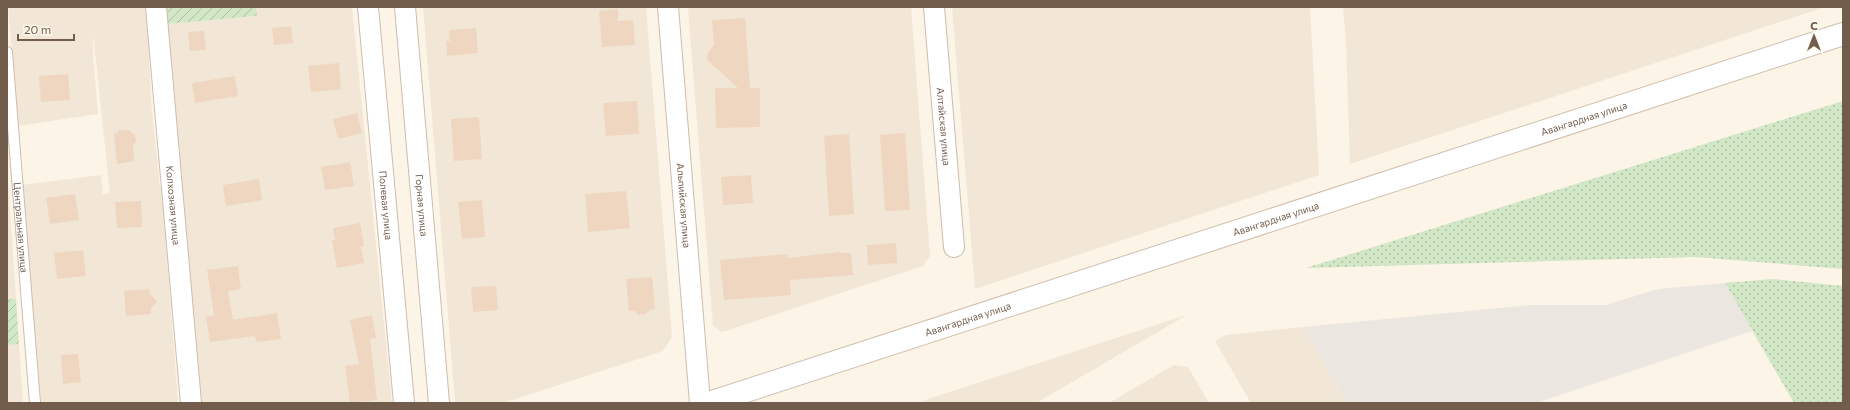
<svg xmlns="http://www.w3.org/2000/svg" width="1850" height="410" font-family="Commissioner,sans-serif">
<style>
.residential{fill:#f2e7d6}
.industrial{fill:#ebe6e0}
.grass{fill:url(#grass-dots)}
.garden{fill:url(#garden-furrows)}
.building{fill:#eed6c0}
.lines{fill:none;stroke-linecap:round;stroke-linejoin:round}
.lane-casing{stroke:#ccbdae;stroke-width:12}
.street-casing{stroke:#ccbdae;stroke-width:22}
.secondary-casing{stroke:#d0bfae;stroke-width:24}
.lane{stroke:#fff;stroke-width:10}
.street{stroke:#fff;stroke-width:20}
.secondary{stroke:#fff;stroke-width:22}
.labels{text-anchor:middle;dominant-baseline:central;stroke-width:4;stroke-linejoin:round;paint-order:stroke}
.street-label{font-size:10px;fill:#725d4d;stroke:#fef8ed}
</style>
<defs>
<pattern id="grass-dots" width="8" height="8" patternUnits="userSpaceOnUse"><rect width="8" height="8" fill="#d1e7c6"/><path d="M2 2h.1M6 6h.1" fill="none" stroke="#aebea3" stroke-width="1.8" stroke-linecap="round"/></pattern>
<pattern id="garden-furrows" width="10" height="10" patternUnits="userSpaceOnUse"><rect width="10" height="10" fill="#d1e7c6"/><path d="M-1 1l2-2M0 10L10 0M9 11l2-2" fill="none" stroke="#aebea3"/></pattern>
</defs>
<rect width="100%" height="100%" fill="#fbf4e7"/>
<path class="residential" d="M 8,7 L 147,7 L 151,101 L 160,188 L 162,188 L 178,403 L 39,403 L 22,185 L 101,175 L 103,194 L 110,193 L 93,33 L 93,56 L 98,114 L 18,126 Z
M 256,7 L 352,7 L 392,403 L 201,403 L 167,24 L 256,16 Z
M 423,7 L 646,7 L 672,337 L 663,351 L 503,403 L 457,403 L 455,401 Z
M 688,7 L 911,7 L 930,256 L 923,266 L 722,332 L 713,326 Z
M 952,7 L 1310,7 L 1319,175 L 975,289 Z
M 1343,7 L 1825,7 L 1350,164 L 1346,42 Z
M 7,169 L 16,299 L 7,299 Z
M 1187,315 L 1036,403 L 917,403 L 934,397 Z
M 1303,327 L 1347,403 L 1251,403 L 1215,341 L 1226,335 Z
M 19,344 L 23,402 L 7,403 L 7,345 Z
M 1174,365 L 1188,367 L 1209,403 L 1109,403 Z"/>
<path class="industrial" d="M 1725,283 L 1752,331 L 1536,403 L 1347,403 L 1303,327 L 1531,305 L 1606,305 L 1658,289 Z"/>
<path class="grass" d="M 1843,101 L 1843,269 L 1696,257 L 1306,268 Z
M 1773,279 L 1843,286 L 1843,403 L 1794,403 L 1725,283 Z"/>
<path class="garden" d="M 166,7 L 256,7 L 257,16 L 167,24 Z
M 7,299 L 16,299 L 19,344 L 7,345 Z"/>
<path class="building" d="M 618,9 L 618,21 L 633,20 L 635,45 L 602,47 L 599,11 Z
M 745,18 L 750,88 L 760,88 L 760,127 L 716,128 L 715,88 L 738,88 L 707,60 L 707,54 L 714,45 L 712,20 Z
M 291,26 L 293,43 L 274,45 L 272,28 Z
M 476,28 L 478,53 L 447,56 L 446,41 L 450,41 L 449,30 Z
M 204,31 L 206,50 L 190,51 L 188,32 Z
M 339,63 L 341,89 L 311,92 L 308,66 Z
M 68,74 L 70,100 L 41,102 L 39,76 Z
M 235,76 L 238,96 L 195,103 L 192,83 Z
M 637,101 L 639,134 L 606,136 L 603,103 Z
M 357,113 L 362,133 L 338,139 L 333,119 Z
M 479,117 L 482,159 L 454,161 L 451,119 Z
M 118,130 L 129,130 L 135,135 L 136,142 L 133,144 L 134,161 L 117,164 L 114,134 L 118,133 Z
M 905,133 L 910,210 L 885,211 L 880,135 Z
M 849,134 L 854,214 L 829,216 L 824,136 Z
M 350,162 L 354,186 L 325,190 L 321,167 Z
M 751,175 L 753,203 L 723,205 L 721,177 Z
M 259,179 L 262,200 L 226,206 L 223,185 Z
M 626,191 L 630,228 L 588,232 L 585,194 Z
M 75,194 L 79,220 L 50,224 L 46,198 Z
M 482,200 L 485,237 L 462,239 L 458,202 Z
M 141,201 L 142,227 L 117,228 L 115,202 Z
M 360,223 L 364,246 L 361,247 L 364,263 L 337,268 L 332,240 L 335,240 L 333,228 Z
M 896,243 L 897,263 L 868,265 L 867,245 Z
M 83,250 L 86,276 L 57,279 L 54,253 Z
M 840,252 L 840,253 L 851,253 L 853,275 L 790,280 L 791,295 L 724,300 L 720,260 L 787,254 L 788,258 Z
M 238,266 L 241,289 L 228,291 L 233,320 L 277,313 L 281,339 L 256,342 L 255,336 L 210,342 L 206,317 L 214,315 L 207,270 Z
M 652,277 L 655,309 L 650,310 L 645,314 L 639,315 L 634,311 L 629,311 L 626,279 Z
M 496,286 L 498,310 L 473,312 L 471,287 Z
M 149,289 L 150,294 L 157,301 L 151,309 L 151,314 L 126,316 L 124,291 Z
M 372,315 L 376,338 L 370,339 L 377,400 L 350,403 L 345,366 L 359,364 L 350,320 Z
M 78,354 L 81,382 L 63,384 L 61,355 Z"/>
<g class="lines">
<defs>
<g id="lane">
<path id="s1" d="M 7,52 L 35,403"/>
</g>
<g id="street">
<path id="s2" d="M 156,7 L 191,403"/>
<path id="s3" d="M 368,7 L 404,403"/>
<path id="s4" d="M 405,7 L 439,403"/>
<path id="s5" d="M 668,7 L 700,403"/>
<path id="s6" d="M 934,7 L 954,247"/>
</g>
<g id="secondary">
<path id="s7" d="M 709,403 L 1843,34"/>
</g>
</defs>
<use href="#lane" class="lane-casing"/>
<use href="#street" class="street-casing"/>
<use href="#secondary" class="secondary-casing"/>
<use href="#lane" class="lane"/>
<use href="#street" class="street"/>
<use href="#secondary" class="secondary"/>
</g>
<g class="labels">
<g class="street-label">
<text stroke="none"><textPath href="#s7" startOffset="920">Авангардная улица</textPath></text>
<text stroke="none"><textPath href="#s6" startOffset="120">Алтайская улица</textPath></text>
<text stroke="none"><textPath href="#s2" startOffset="199">Колхозная улица</textPath></text>
<text stroke="none"><textPath href="#s3" startOffset="199">Полевая улица</textPath></text>
<text stroke="none"><textPath href="#s4" startOffset="199">Горная улица</textPath></text>
<text stroke="none"><textPath href="#s5" startOffset="199">Альпийская улица</textPath></text>
<text stroke="none"><textPath href="#s7" startOffset="596">Авангардная улица</textPath></text>
<text stroke="none"><textPath href="#s1" startOffset="176">Центральная улица</textPath></text>
<text stroke="none"><textPath href="#s7" startOffset="272">Авангардная улица</textPath></text>
</g>
</g>
<rect width="1850" height="410" fill="none" stroke="#725d4d" stroke-width="16"/>
<g transform="translate(1814 36)" stroke="#fef8ed" stroke-width="3" paint-order="stroke">
<path d="M0-3L7 15L0 10L-7 15Z" fill="#725d4d"/>
<text y="-6" font-size="11" font-weight="bold" text-anchor="middle" fill="#725d4d">С</text>
</g>
<path d="M18 34v6h56v-6" fill="none" stroke="#725d4d" stroke-width="2"/>
<text x="24" y="34" font-size="12" fill="#725d4d" stroke="#fef8ed" stroke-width="3" paint-order="stroke">20 m</text>
</svg>
